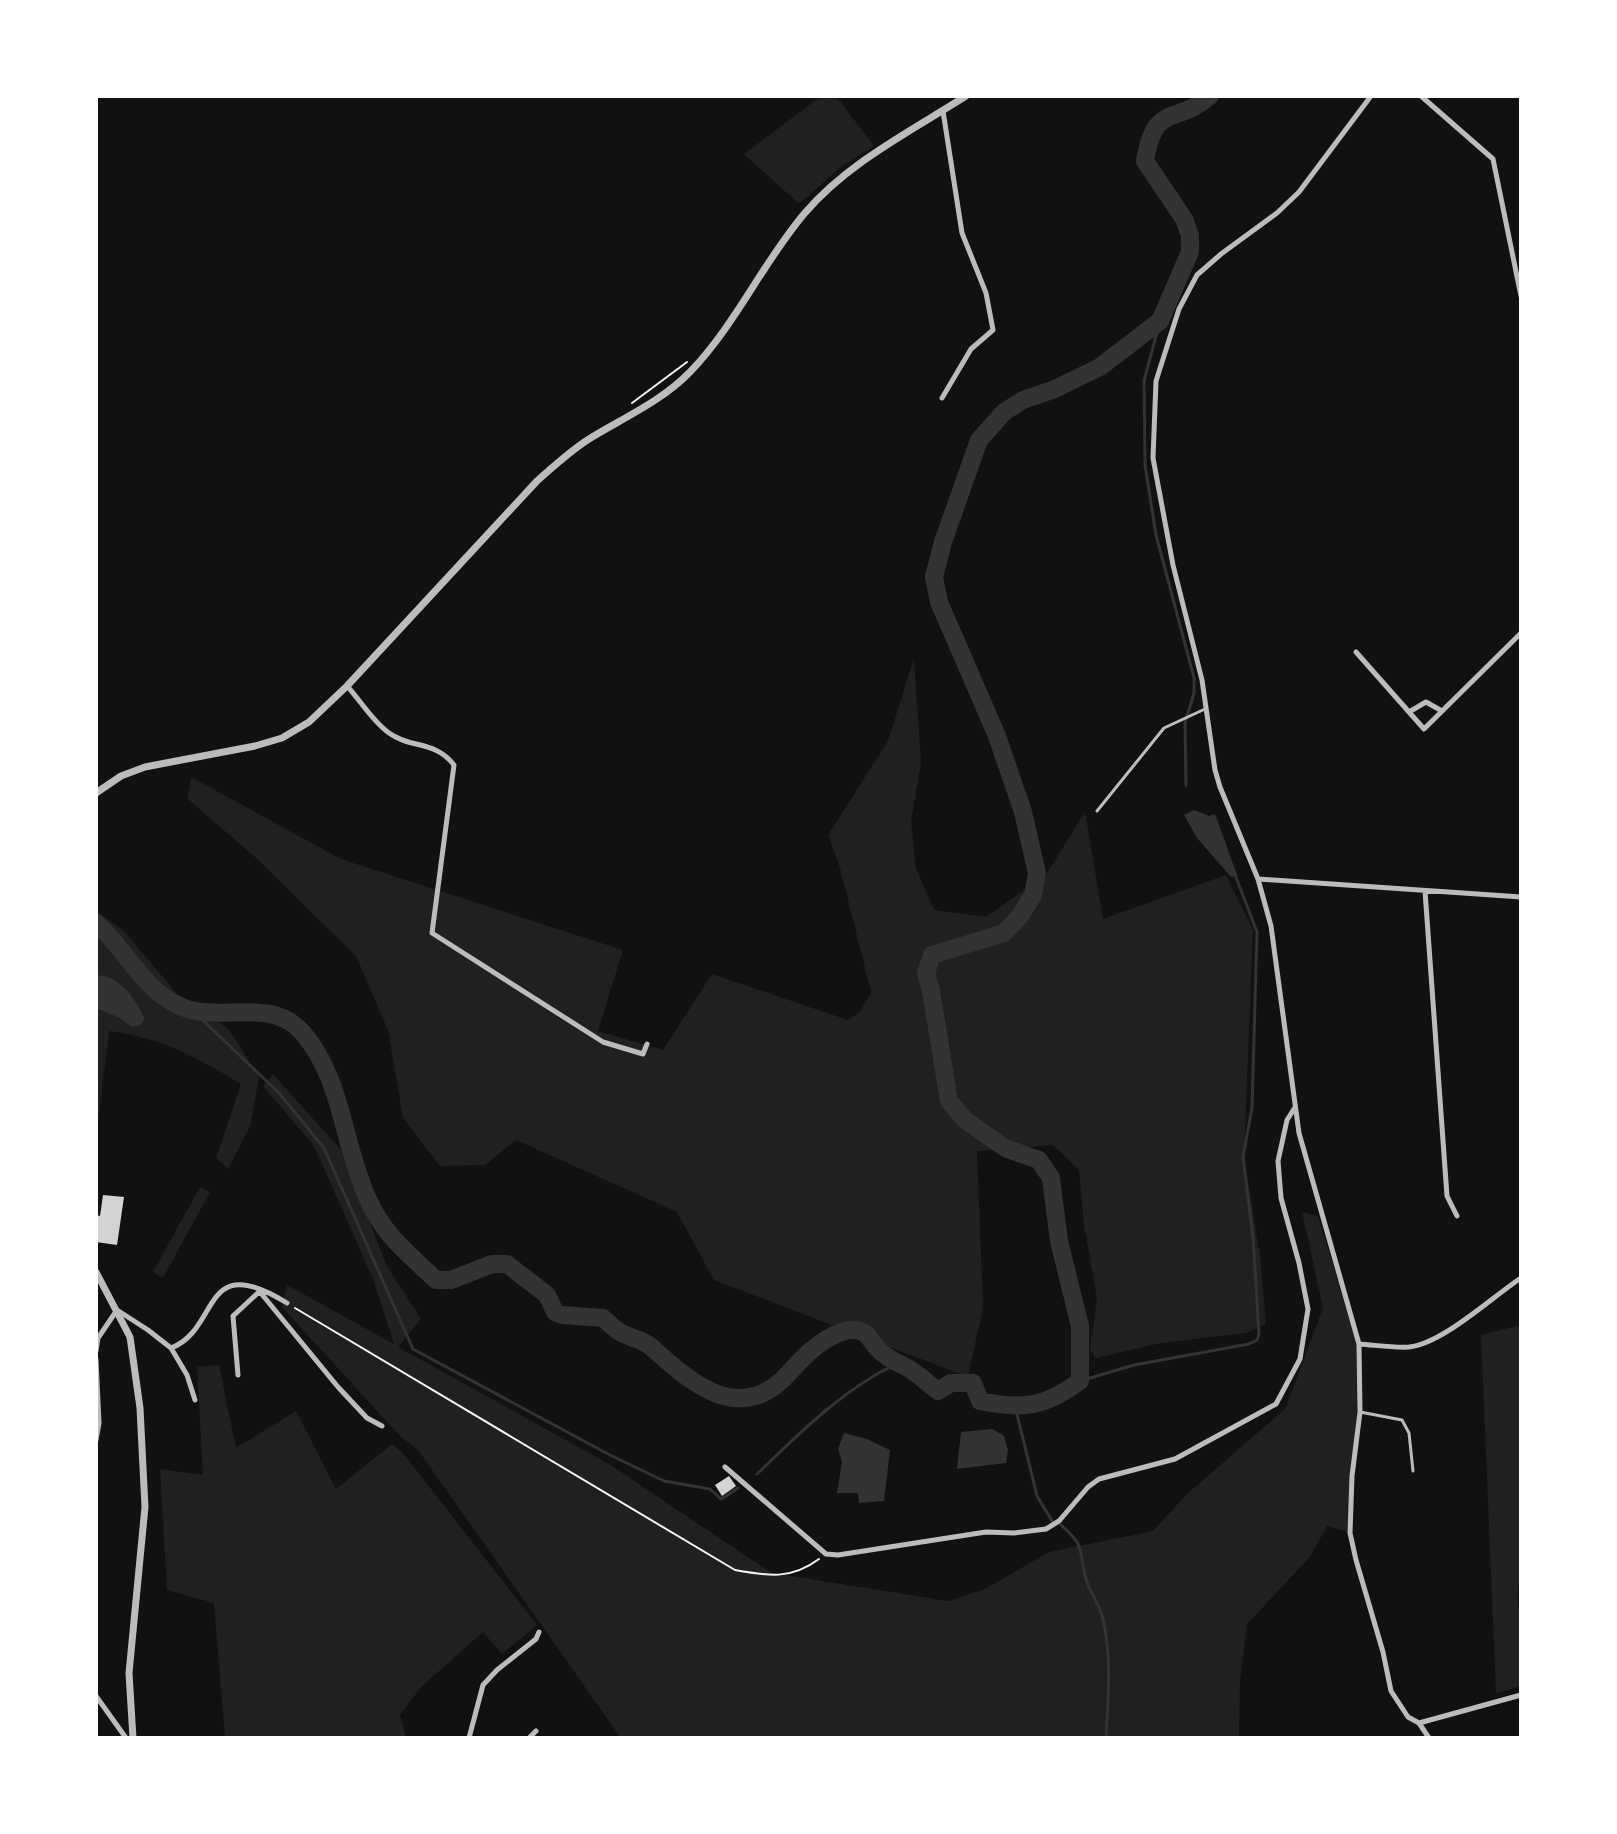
<svg xmlns="http://www.w3.org/2000/svg" width="1617" height="1834" font-family="Lato,sans-serif">
<style>
.green{fill:#202020}
.water{fill:#333}
.lines{fill:none;stroke-linecap:round;stroke-linejoin:round}
.stream{stroke:#333;stroke-width:3}
.river{stroke:#333;stroke-width:18}
.building{fill:#d3d3d3}
.path{stroke:#f5f5f5;stroke-width:2}
.service{stroke:#bcbcbc;stroke-width:3}
.minor{stroke:#bcbcbc;stroke-width:5}
.tertiary{stroke:#bcbcbc;stroke-width:7}
</style>
<rect width="100%" height="100%" fill="#111"/>
<path class="green" d="M 821,96 L 836,96 L 874,146 L 842,166 L 800,203 L 797,202 L 744,154 Z
M 914,658 L 921,763 L 911,821 L 916,868 L 934,910 L 986,917 L 1046,875 L 1085,812 L 1103,919 L 1226,875 L 1253,930 L 1244,1155 L 1260,1256 L 1266,1324 L 1246,1333 L 1161,1343 L 1096,1358 L 1090,1349 L 1097,1299 L 1084,1224 L 1079,1170 L 1053,1145 L 977,1151 L 983,1307 L 968,1377 L 714,1280 L 677,1212 L 516,1140 L 485,1165 L 440,1166 L 403,1118 L 388,1030 L 356,956 L 255,857 L 187,798 L 191,777 L 341,859 L 623,950 L 598,1031 L 663,1050 L 712,974 L 848,1020 L 860,1012 L 871,992 L 840,868 L 828,835 L 888,741 Z
M 96,911 L 123,930 L 178,995 L 229,1029 L 259,1077 L 250,1126 L 228,1169 L 216,1158 L 241,1084 C 196,1057 163,1038 109,1031 L 96,1139 Z
M 273,1074 L 341,1150 L 387,1266 L 421,1319 L 398,1347 L 609,1464 L 772,1573 L 948,1601 L 985,1589 L 1049,1552 L 1153,1531 L 1188,1493 L 1285,1409 L 1323,1308 L 1302,1212 L 1318,1216 L 1357,1344 L 1358,1399 L 1347,1532 L 1327,1526 L 1310,1557 L 1247,1624 L 1240,1680 L 1239,1738 L 621,1738 L 418,1450 L 401,1437 L 282,1307 L 287,1285 L 394,1344 L 373,1279 L 314,1146 L 263,1086 Z
M 200,1187 L 210,1192 L 163,1278 L 153,1272 Z
M 1521,1325 L 1521,1582 L 1518,1582 L 1521,1686 L 1496,1693 L 1481,1335 Z
M 219,1365 L 236,1448 L 296,1411 L 336,1489 L 392,1444 L 403,1453 L 537,1625 L 502,1654 L 483,1632 L 421,1687 L 400,1715 L 406,1738 L 225,1738 L 214,1603 L 167,1590 L 160,1469 L 203,1475 L 197,1367 Z"/>
<path class="water" d="M 1194,810 L 1209,816 L 1215,814 L 1237,875 L 1231,877 L 1197,838 L 1184,815 Z
M 96,975 C 121,976 134,998 145,1018 L 141,1025 L 132,1027 L 120,1018 L 96,1008 Z
M 993,1429 L 1004,1436 L 1008,1450 L 1006,1463 L 957,1469 L 961,1432 Z
M 844,1433 L 867,1439 L 890,1450 L 884,1501 L 859,1503 L 858,1493 L 837,1493 L 842,1462 L 838,1449 Z"/>
<g class="lines">
<path class="stream" d="M 1160,321 L 1144,381 L 1145,465 L 1156,535 L 1194,678 L 1194,693 L 1185,723 L 1186,786
M 191,1009 L 279,1093 L 324,1148 L 413,1349 L 608,1454 L 664,1481 L 710,1489 L 721,1499 L 738,1488
M 1080,1381 L 1134,1365 L 1249,1344 L 1257,1340 L 1259,1334 L 1253,1237 L 1243,1157 L 1252,1108 L 1257,932 L 1234,872
M 1015,1406 L 1037,1496 L 1052,1521
M 757,1474 C 799,1434 843,1389 896,1364
M 1061,1525 C 1088,1549 1077,1549 1086,1579 C 1090,1593 1100,1605 1103,1619 C 1112,1659 1108,1698 1106,1738"/>
<path class="river" d="M 96,923 C 127,950 142,990 182,1007 C 222,1023 271,996 303,1033 C 342,1078 343,1144 367,1197 C 384,1236 407,1252 436,1280 L 451,1280 L 492,1264 L 507,1264 L 547,1295 L 555,1312 L 562,1315 L 603,1318 C 608,1322 612,1327 617,1330 C 627,1338 640,1338 650,1346 C 687,1379 735,1424 782,1380 C 797,1365 808,1350 827,1339 C 834,1335 847,1329 856,1330 C 868,1331 871,1342 878,1349 C 890,1362 902,1363 914,1372 C 923,1378 929,1385 938,1391 L 951,1383 L 973,1383 L 980,1401 C 1024,1410 1044,1407 1080,1381 L 1080,1326 L 1059,1241 L 1051,1178 L 1039,1160 L 1005,1148 L 965,1120 L 949,1101 L 931,991 L 926,973 L 932,955 L 1004,933 L 1020,916 L 1033,895 L 1037,873 L 1023,812 L 997,736 L 939,602 L 934,577 L 943,542 L 979,440 L 1004,412 L 1023,400 L 1055,389 L 1100,367 L 1160,321 L 1190,252 L 1190,235 L 1184,219 L 1145,161 C 1155,101 1175,126 1210,96"/>
</g>
<path class="building" d="M 103,1195 L 124,1197 L 117,1245 L 96,1242 L 96,1215 L 100,1216 Z
M 729,1476 L 736,1486 L 722,1496 L 715,1485 Z"/>
<g class="lines">
<path class="path" d="M 632,403 L 687,362
M 295,1308 L 735,1570 C 768,1576 791,1580 819,1559"/>
<path class="service" d="M 1097,811 L 1164,728 L 1205,709
M 1360,1412 L 1402,1420 L 1409,1433 L 1413,1471"/>
<path class="minor" d="M 1371,96 L 1299,192 L 1277,213 L 1221,254 L 1197,275 L 1179,309 L 1156,381 L 1153,458 L 1173,565 L 1202,680 L 1215,770 L 1220,787 L 1258,879 L 1271,926 L 1299,1133 L 1359,1344 L 1360,1412 L 1352,1476 L 1350,1533 L 1356,1560 L 1383,1652 L 1391,1691 L 1408,1717 L 1419,1723 L 1521,1695
M 1421,96 L 1493,159 L 1521,296
M 942,398 L 971,349 L 993,330 L 986,293 L 962,233 L 943,111
M 1356,652 L 1424,729 L 1521,633
M 347,686 C 360,700 373,722 389,733 C 411,749 435,740 454,765 L 432,933 L 603,1042 L 643,1054 L 647,1044
M 1409,712 L 1426,702 L 1442,711
M 1259,879 L 1521,897
M 1425,891 L 1447,1196 L 1457,1216
M 260,1292 L 338,1387 L 367,1418 L 382,1426
M 1359,1344 C 1375,1345 1393,1348 1409,1347 C 1442,1344 1492,1297 1521,1278
M 171,1348 L 187,1375 L 195,1400
M 96,1351 L 98,1338 L 117,1310 L 148,1330 L 171,1348 C 221,1329 200,1249 287,1303
M 96,1359 L 99,1423 L 96,1440
M 238,1375 L 233,1316 L 260,1291
M 725,1467 L 826,1554 L 838,1555 L 986,1532 L 1014,1533 L 1046,1529 L 1059,1521 L 1088,1487 L 1099,1479 L 1175,1459 L 1276,1404 L 1300,1359 L 1308,1309 L 1299,1263 L 1281,1198 L 1278,1161 L 1287,1120 L 1294,1109
M 96,1696 L 126,1738
M 1419,1723 L 1429,1738
M 469,1738 L 483,1685 L 497,1670 L 536,1639 L 539,1632
M 529,1738 L 536,1731"/>
<path class="tertiary" d="M 96,793 L 121,776 L 145,767 L 255,746 L 282,738 L 309,722 L 347,686 L 537,481 C 554,466 570,451 589,439 C 623,418 662,401 690,372 C 736,324 762,264 804,214 C 847,163 911,131 966,96
M 96,1272 L 130,1337 L 140,1408 L 145,1507 L 129,1673 L 133,1738"/>
</g>
<rect width="1617" height="1834" fill="none" stroke="#ffffff" stroke-width="196"/>
</svg>
